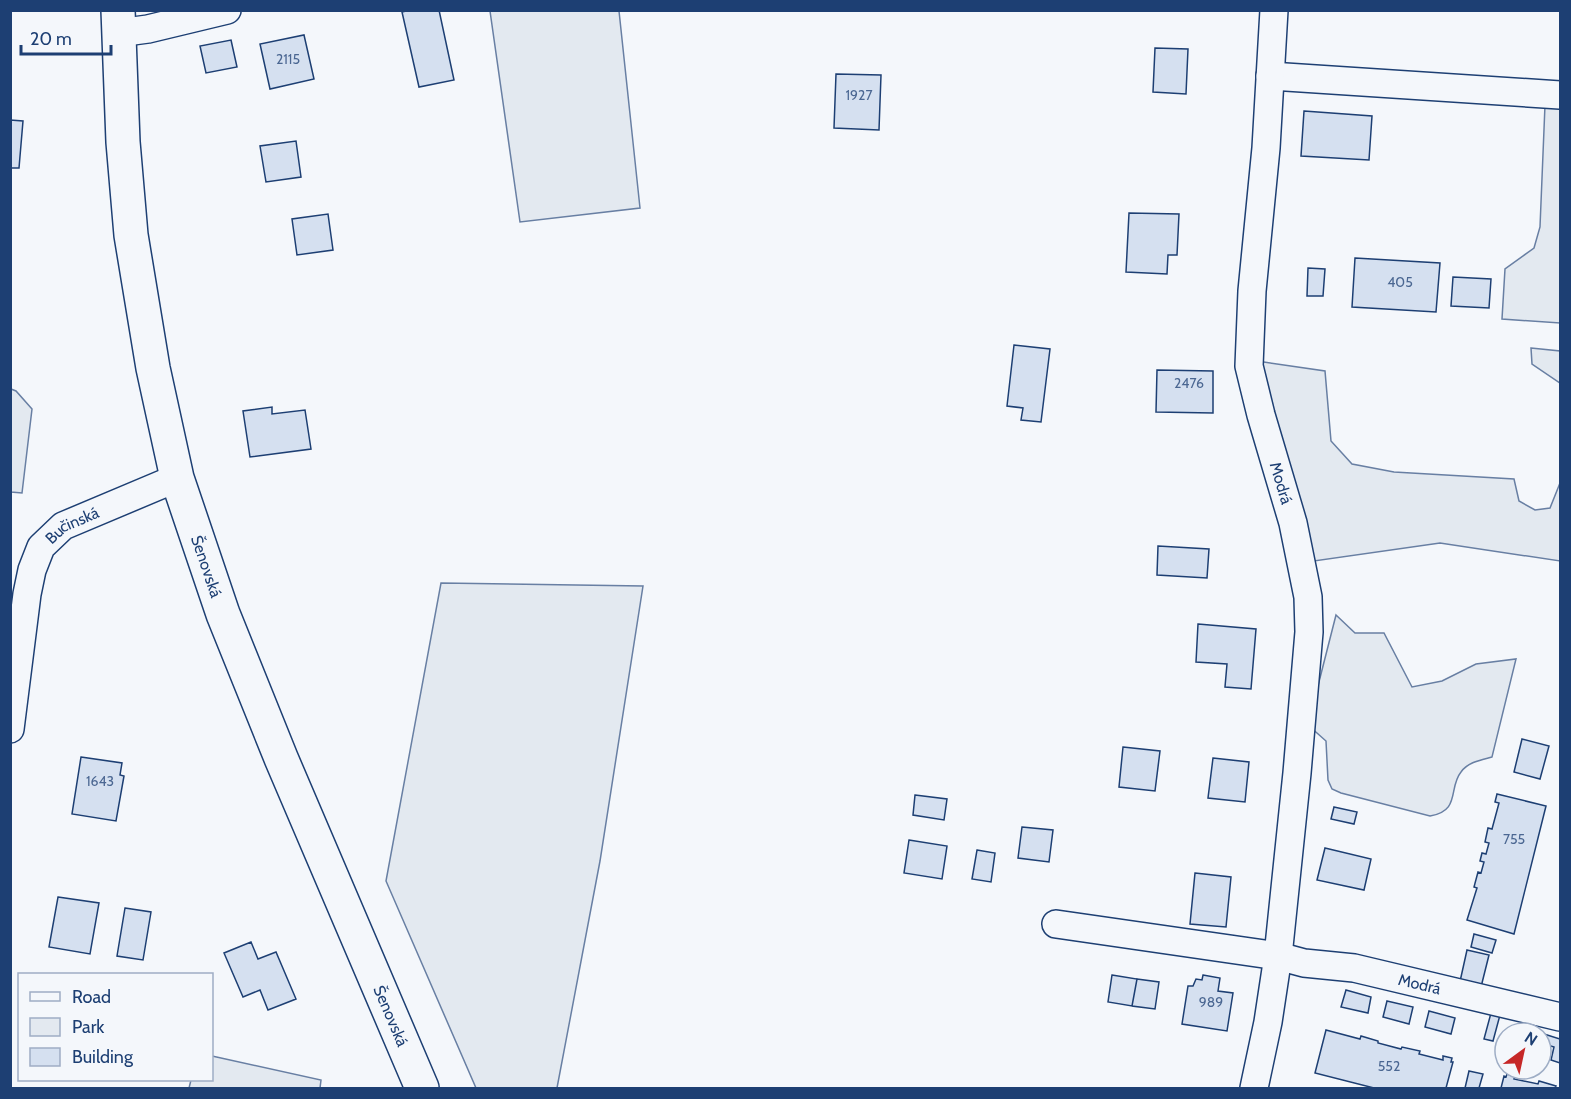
<svg xmlns="http://www.w3.org/2000/svg" width="1571" height="1099" font-family="Cabin,sans-serif">
<style>
.green{fill:#e3e9f0;stroke:#687fa3;stroke-width:1.5}
.building{fill:#d5e0f0;stroke:#1d3f73;stroke-width:1.5}
.lines{fill:none;stroke-linecap:round;stroke-linejoin:round}
.minor-casing{stroke:#1d3f73;stroke-width:30}
.secondary-casing{stroke:#1d3f73;stroke-width:36}
.minor{stroke:#f4f7fb;stroke-width:27}
.secondary{stroke:#f4f7fb;stroke-width:33}
.labels{text-anchor:middle;dominant-baseline:central;stroke-width:4.5;stroke-linejoin:round;paint-order:stroke}
.number-label{font-size:14px;fill:#4b6792}
.street-label{font-size:16px;fill:#1d3f73;stroke:#f4f7fb}
</style>
<rect width="100%" height="100%" fill="#f4f7fb"/>
<path class="green" d="M 490,11 L 619,11 L 640,208 L 520,222 Z
M 1545,105 L 1560,106 L 1560,323 L 1502,319 L 1505,269 L 1534,248 L 1540,227 Z
M 1531,348 L 1560,351 L 1560,383 L 1532,364 Z
M 1257,361 L 1325,371 L 1331,441 L 1352,464 L 1394,472 L 1514,479 L 1519,501 L 1535,510 L 1550,508 L 1560,483 L 1560,561 L 1440,543 L 1314,561 Z
M 11,389 L 16,391 L 32,409 L 22,493 L 11,492 Z
M 441,583 L 643,586 L 600,861 L 557,1088 L 476,1088 L 386,881 Z
M 1336,615 L 1355,633 L 1384,633 L 1412,687 L 1442,681 L 1476,664 L 1516,659 L 1492,757 C 1481,760 1468,762 1461,772 C 1448,788 1461,811 1430,816 L 1341,793 L 1332,789 L 1328,780 L 1326,741 L 1308,725 Z
M 212,1056 L 321,1080 L 320,1088 L 189,1088 L 191,1080 L 212,1080 Z"/>
<path class="building" d="M 410,10 L 439,10 L 454,80 L 419,87 L 402,12 Z
M 304,35 L 314,79 L 270,89 L 260,44 Z
M 231,40 L 237,67 L 206,73 L 200,46 Z
M 1155,48 L 1188,49 L 1186,94 L 1153,92 Z
M 836,74 L 881,75 L 879,130 L 834,128 Z
M 1304,111 L 1372,116 L 1369,160 L 1301,156 Z
M 10,120 L 23,121 L 19,168 L 10,168 Z
M 296,141 L 301,177 L 266,182 L 260,146 Z
M 1129,213 L 1179,214 L 1177,255 L 1168,255 L 1167,274 L 1126,272 Z
M 328,214 L 333,250 L 297,255 L 292,219 Z
M 1355,258 L 1440,263 L 1436,312 L 1352,307 Z
M 1308,268 L 1325,269 L 1323,296 L 1307,296 Z
M 1453,277 L 1491,279 L 1489,308 L 1451,306 Z
M 1014,345 L 1050,349 L 1041,422 L 1021,420 L 1023,408 L 1007,406 Z
M 1157,370 L 1213,371 L 1213,413 L 1156,412 Z
M 272,407 L 272,414 L 305,410 L 311,449 L 250,457 L 243,411 Z
M 1158,546 L 1209,549 L 1207,578 L 1157,575 Z
M 1198,624 L 1256,629 L 1251,689 L 1225,687 L 1227,664 L 1196,662 Z
M 1522,739 L 1549,746 L 1540,779 L 1514,772 Z
M 1123,747 L 1160,751 L 1155,791 L 1119,787 Z
M 81,757 L 122,763 L 120,775 L 124,776 L 116,821 L 72,814 Z
M 1213,758 L 1249,762 L 1245,802 L 1208,798 Z
M 1497,794 L 1546,806 L 1514,934 L 1467,920 L 1477,888 L 1474,887 L 1478,872 L 1481,873 L 1484,862 L 1480,861 L 1482,853 L 1486,854 L 1489,843 L 1485,842 L 1488,828 L 1492,829 L 1499,803 L 1495,802 Z
M 915,795 L 947,799 L 944,820 L 913,815 Z
M 1334,807 L 1357,812 L 1354,824 L 1331,819 Z
M 1022,827 L 1053,830 L 1049,862 L 1018,858 Z
M 909,840 L 947,846 L 942,879 L 904,873 Z
M 1325,848 L 1371,859 L 1364,890 L 1317,880 Z
M 977,850 L 995,853 L 991,882 L 972,879 Z
M 1195,873 L 1231,877 L 1226,927 L 1190,924 Z
M 58,897 L 99,903 L 90,954 L 49,947 Z
M 125,908 L 151,912 L 143,960 L 117,956 Z
M 1474,934 L 1496,940 L 1492,953 L 1471,947 Z
M 251,942 L 258,959 L 276,952 L 296,999 L 268,1010 L 260,990 L 243,997 L 224,953 Z
M 1467,950 L 1489,955 L 1480,991 L 1459,986 Z
M 1112,975 L 1137,979 L 1132,1006 L 1108,1002 Z
M 1203,975 L 1220,978 L 1218,991 L 1233,993 L 1227,1031 L 1182,1024 L 1188,986 L 1193,986 L 1196,979 L 1202,980 Z
M 1137,979 L 1159,982 L 1155,1009 L 1132,1006 Z
M 1346,990 L 1371,997 L 1368,1013 L 1341,1007 Z
M 1387,1001 L 1413,1007 L 1409,1024 L 1383,1017 Z
M 1429,1011 L 1455,1018 L 1451,1034 L 1425,1027 Z
M 1491,1013 L 1500,1015 L 1493,1041 L 1484,1039 Z
M 1326,1030 L 1360,1039 L 1361,1036 L 1378,1041 L 1378,1043 L 1401,1049 L 1402,1047 L 1420,1051 L 1419,1054 L 1443,1060 L 1443,1056 L 1452,1058 L 1451,1062 L 1453,1062 L 1446,1088 L 1374,1088 L 1315,1073 Z
M 1544,1034 L 1560,1039 L 1560,1063 L 1551,1060 L 1554,1047 L 1541,1043 Z
M 1469,1071 L 1483,1074 L 1479,1088 L 1465,1088 Z
M 1507,1074 L 1515,1076 L 1514,1079 L 1538,1084 L 1539,1081 L 1556,1086 L 1555,1088 L 1501,1088 L 1504,1076 L 1506,1077 Z"/>
<g class="lines">
<defs>
<g id="minor">
<path d="M 118,33 L 148,29 L 227,10"/>
<path d="M 1270,76 L 1560,95"/>
<path id="s1" d="M 10,729 L 27,594 L 32,570 L 41,547 L 63,526 L 177,478"/>
<path id="s2" d="M 1056,924 L 1278,956 L 1304,963 L 1354,968 L 1560,1017"/>
<path d="M 1254,1088 L 1268,1022 L 1278,956 L 1297,773 L 1309,632 L 1308,597 L 1293,523 L 1261,415 L 1249,366 L 1252,291 L 1266,148 L 1274,10"/>
</g>
<g id="secondary">
<path id="s3" d="M 118,10 L 123,142 L 131,235 L 153,368 L 177,478 L 223,614 L 281,758 L 422,1088"/>
</g>
</defs>
<use href="#minor" class="minor-casing"/>
<use href="#secondary" class="secondary-casing"/>
<use href="#minor" class="minor"/>
<use href="#secondary" class="secondary"/>
</g>
<g class="labels">
<g class="number-label">
<text x="288" y="59">2115</text>
<text x="859" y="95">1927</text>
<text x="1400" y="282">405</text>
<text x="1189" y="383">2476</text>
<text x="100" y="781">1643</text>
<text x="1514" y="839">755</text>
<text x="1211" y="1002">989</text>
<text x="1389" y="1066">552</text>
</g>
<g class="street-label">
<text transform="translate(1281 483) rotate(73)">Modrá</text>
<text stroke="none"><textPath href="#s1" startOffset="224">Bučinská</textPath></text>
<text stroke="none"><textPath href="#s3" startOffset="566">Šenovská</textPath></text>
<text stroke="none"><textPath href="#s2" startOffset="369">Modrá</textPath></text>
<text stroke="none"><textPath href="#s3" startOffset="1052">Šenovská</textPath></text>
</g>
</g>
<rect width="1571" height="1099" fill="none" stroke="#1d3f73" stroke-width="24"/>
<rect x="18" y="973" width="195" height="108" fill="#f4f7fb" stroke="#9eadc5" stroke-width="1.5"/>
<rect x="30" y="992" width="30" height="9" fill="#f4f7fb" stroke="#9eadc5" stroke-width="1.5"/>
<text x="72" y="1003" font-size="18" fill="#1d3f73">Road</text>
<rect x="30" y="1018" width="30" height="18" fill="#e3e9f0" stroke="#9eadc5" stroke-width="1.5"/>
<text x="72" y="1033" font-size="18" fill="#1d3f73">Park</text>
<rect x="30" y="1048" width="30" height="18" fill="#d5e0f0" stroke="#9eadc5" stroke-width="1.5"/>
<text x="72" y="1063" font-size="18" fill="#1d3f73">Building</text>
<g transform="translate(1523 1051) rotate(33)"><circle r="28" fill="#f4f7fb" stroke="#9eadc5" stroke-width="1.5"/>
<path d="M0-4.5L10 22L0 15L-10 22Z" fill="#c62828"/>
<text y="-9" font-size="16" font-weight="bold" text-anchor="middle" fill="#1d3f73">N</text>
</g>
<path d="M21 45v9h90v-9" fill="none" stroke="#1d3f73" stroke-width="3"/>
<text x="30" y="45" font-size="18" fill="#1d3f73" stroke="#f4f7fb" stroke-width="4.5" paint-order="stroke">20 m</text>
</svg>
